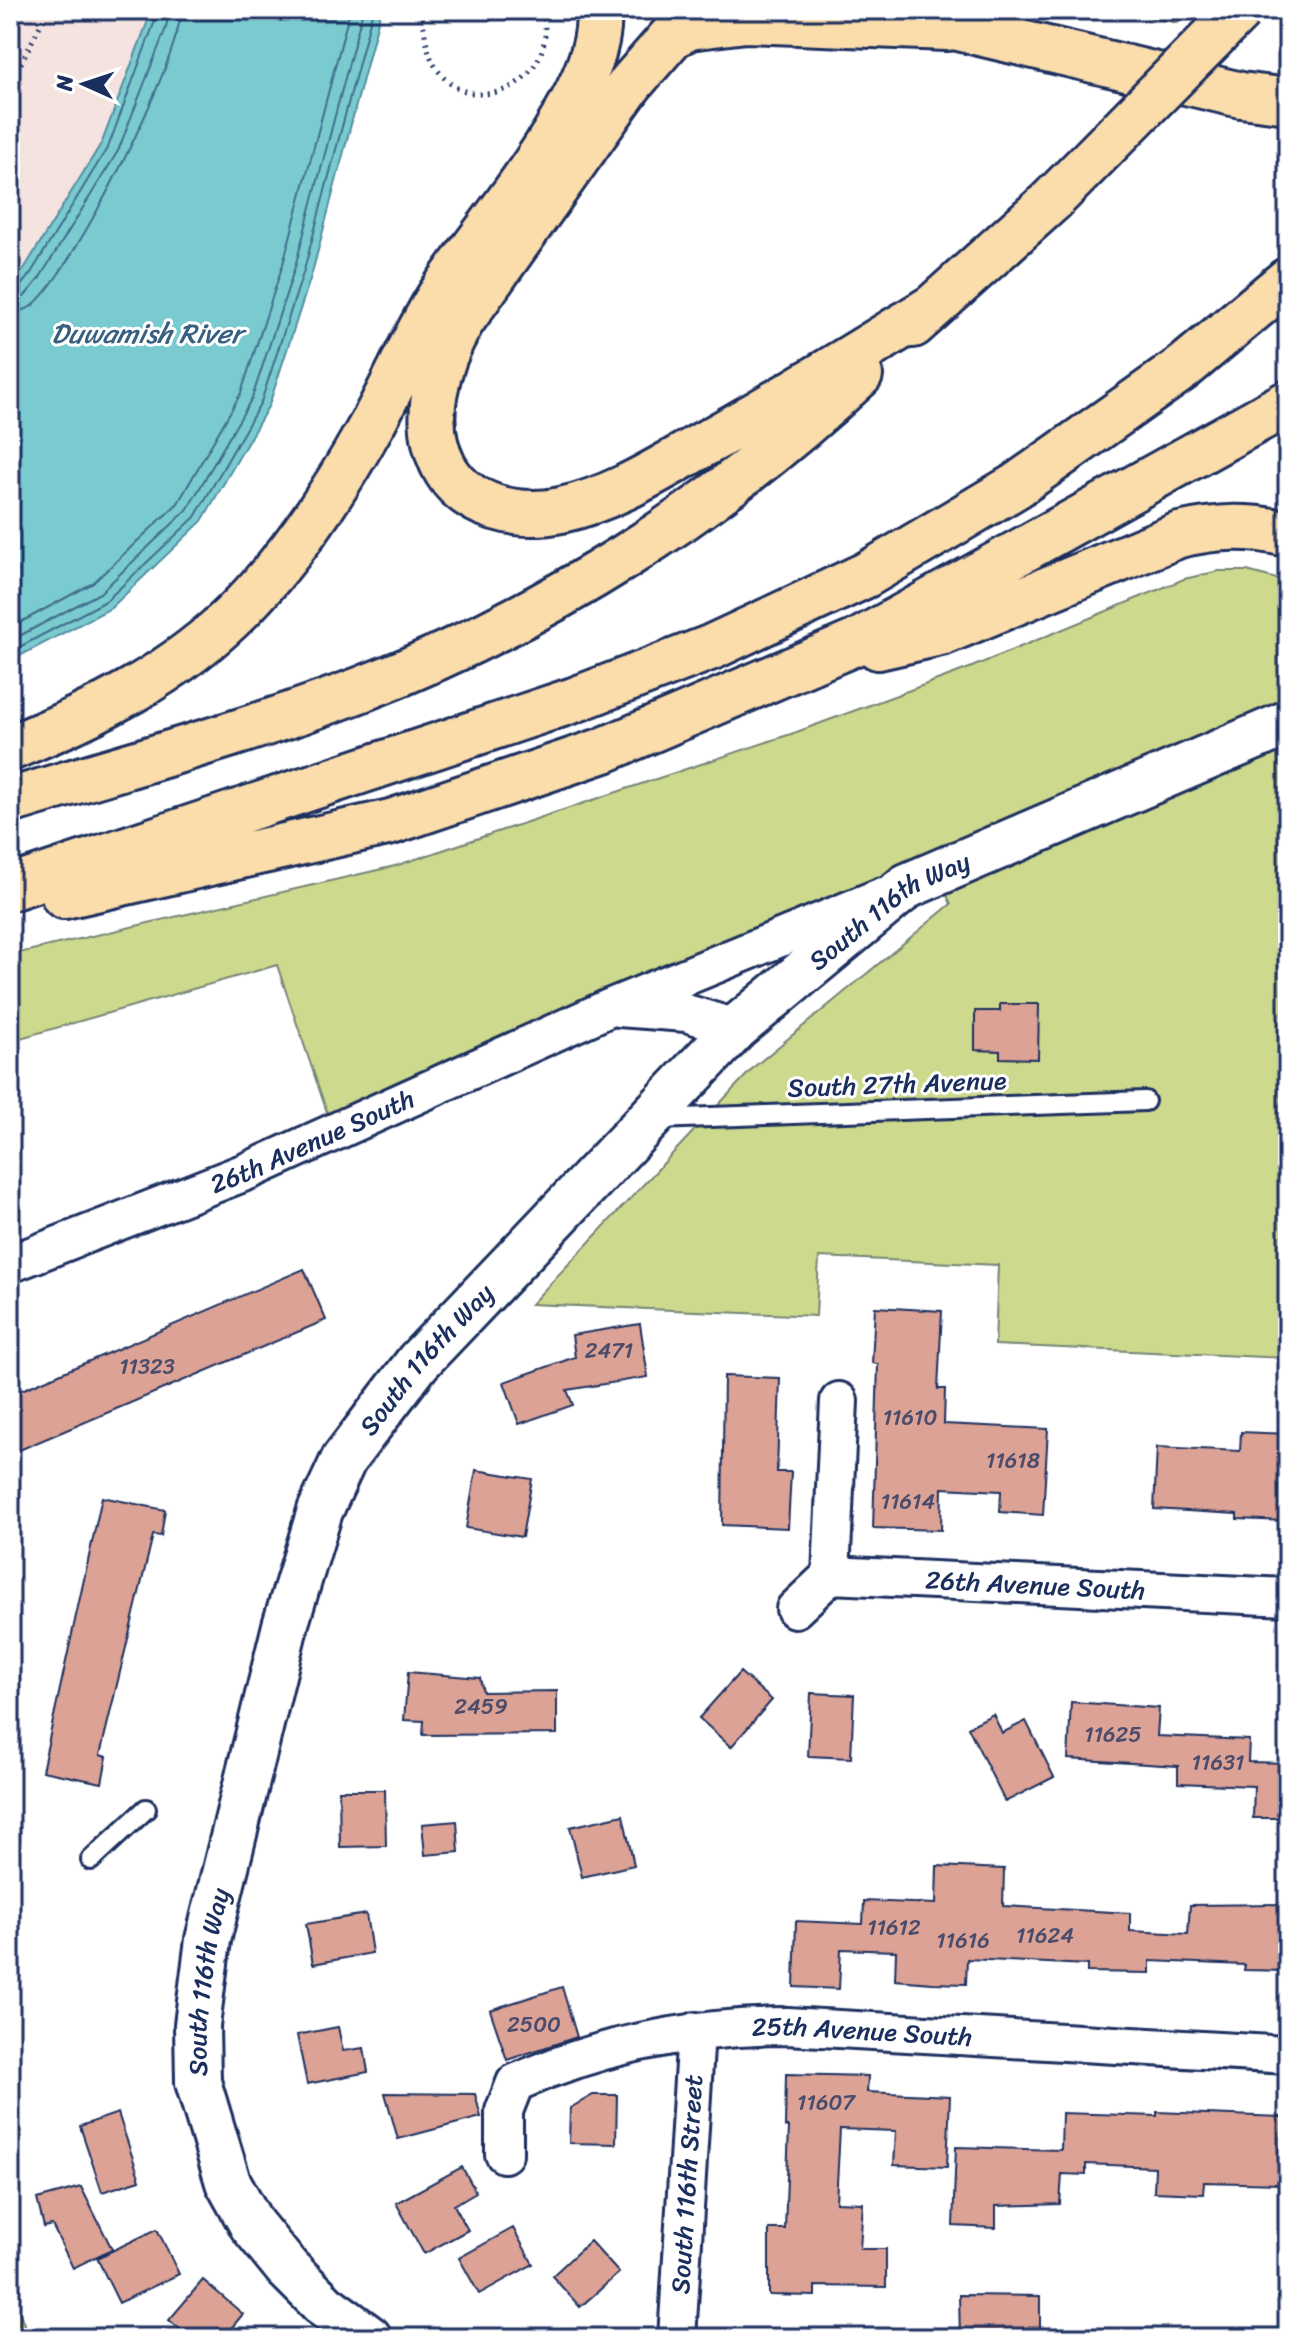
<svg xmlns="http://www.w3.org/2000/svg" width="1298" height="2348" font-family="Sriracha,sans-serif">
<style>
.built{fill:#f4e3df}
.green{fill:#cdd98c;stroke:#748475;stroke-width:2}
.water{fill:#7acbd0;stroke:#548da2;stroke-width:2}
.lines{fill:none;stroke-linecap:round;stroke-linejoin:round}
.shore{stroke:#416d8c;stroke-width:2}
.building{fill:#dba295;stroke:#1b2f5e;stroke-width:2}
.service-casing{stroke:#1b2f5e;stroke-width:24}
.minor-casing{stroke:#1b2f5e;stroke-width:42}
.tertiary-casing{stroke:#1b2f5e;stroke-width:50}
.primary-casing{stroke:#1b2f5e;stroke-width:50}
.motorway-casing{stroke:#1b2f5e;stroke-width:50}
.path{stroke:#1b2f5e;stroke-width:5;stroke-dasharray:2 6;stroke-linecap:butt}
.service{stroke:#fff;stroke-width:18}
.minor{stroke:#fff;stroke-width:36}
.tertiary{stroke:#fff;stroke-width:44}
.primary{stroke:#fbdcab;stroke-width:44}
.motorway{stroke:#fbdcab;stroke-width:44}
.motorway-bridge-casing{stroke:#1b2f5e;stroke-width:50;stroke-linecap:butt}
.motorway-bridge{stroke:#fbdcab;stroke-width:44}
.labels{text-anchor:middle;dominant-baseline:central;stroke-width:6;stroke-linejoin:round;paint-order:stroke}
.number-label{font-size:22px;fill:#4b4c6c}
.street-label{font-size:26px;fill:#1b2f5e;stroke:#fff}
.water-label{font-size:28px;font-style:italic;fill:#385e80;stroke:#fff}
</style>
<rect width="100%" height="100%" fill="#fff"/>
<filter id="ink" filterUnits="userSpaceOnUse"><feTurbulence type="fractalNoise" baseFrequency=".0125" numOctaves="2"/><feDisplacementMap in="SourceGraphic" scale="16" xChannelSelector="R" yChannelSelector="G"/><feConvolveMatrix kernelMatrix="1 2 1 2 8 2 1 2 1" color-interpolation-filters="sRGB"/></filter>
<g filter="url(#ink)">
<path class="built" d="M 10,10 L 152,10 L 102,142 L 24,269 L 10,286 Z"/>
<path class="green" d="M 1113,10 L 1190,10 L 1178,23 Z
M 1219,571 L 1247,571 L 1288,582 L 1288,1358 L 995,1345 L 998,1265 L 819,1257 L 816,1316 L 531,1304 L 755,1066 L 951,904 L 932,863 L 330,1121 L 277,965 L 10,1041 L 10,955 L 395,866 L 794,733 L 967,669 L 1184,579 Z
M 10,2290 L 30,2338 L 10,2338 Z"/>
<path class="water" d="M 152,10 L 381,10 L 312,273 L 269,405 L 202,521 L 111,608 L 10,661 L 10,286 L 24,269 L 102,142 Z"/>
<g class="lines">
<path class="shore" d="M 10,290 L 18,289 L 31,273 L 109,145 L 159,10
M 10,300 L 24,297 L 39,279 L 118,151 L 166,28 L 169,10
M 10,312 C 19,312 26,311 33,305 C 74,270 179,63 181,10
M 10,628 L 93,583 L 178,503 L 241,393 L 283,264 L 350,10
M 10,641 L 100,593 L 187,510 L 252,398 L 295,267 L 363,10
M 10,652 L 106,601 L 195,517 L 261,402 L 304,270 L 373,10"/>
</g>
<path class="building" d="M 1000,1004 L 1039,1004 L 1038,1059 L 1000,1058 L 1000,1051 L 975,1050 L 975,1011 L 1000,1011 Z
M 304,1269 L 326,1320 L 10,1454 L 10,1395 Z
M 875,1307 L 942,1311 L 938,1389 L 945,1389 L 944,1424 L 1048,1429 L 1043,1515 L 1000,1512 L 1001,1491 L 942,1488 L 941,1530 L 873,1528 L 878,1364 L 872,1363 Z
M 640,1324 L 648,1377 L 567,1390 L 573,1405 L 519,1424 L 504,1382 L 575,1357 L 572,1335 Z
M 724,1376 L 780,1378 L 777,1472 L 791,1472 L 788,1528 L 722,1525 Z
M 1241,1432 L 1288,1434 L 1288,1521 L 1237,1519 L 1237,1514 L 1154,1509 L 1157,1447 L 1240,1451 Z
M 476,1470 L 532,1479 L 522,1537 L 466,1528 Z
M 102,1497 L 165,1510 L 161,1536 L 153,1535 L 100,1755 L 107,1757 L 102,1783 L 42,1771 Z
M 408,1672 L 480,1678 L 483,1692 L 557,1691 L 557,1734 L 423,1735 L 424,1721 L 404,1720 Z
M 740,1672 L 772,1700 L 731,1747 L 699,1718 Z
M 811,1693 L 854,1695 L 851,1758 L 808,1756 Z
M 1071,1702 L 1159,1708 L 1157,1736 L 1249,1740 L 1248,1762 L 1288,1763 L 1288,1818 L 1253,1818 L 1254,1786 L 1178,1783 L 1178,1766 L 1068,1759 Z
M 993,1714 L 1002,1733 L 1026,1721 L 1054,1777 L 1005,1802 L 968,1727 Z
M 339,1790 L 385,1790 L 386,1846 L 340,1847 Z
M 623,1815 L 634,1865 L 582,1877 L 570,1827 Z
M 457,1821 L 459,1852 L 425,1855 L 422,1824 Z
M 937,1866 L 1004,1869 L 1003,1906 L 1130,1913 L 1130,1931 L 1188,1934 L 1190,1905 L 1288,1904 L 1288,1971 L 1244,1970 L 1245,1965 L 1150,1961 L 1150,1973 L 1087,1972 L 1087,1965 L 967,1959 L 966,1984 L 933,1983 L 895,1980 L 896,1951 L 841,1949 L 839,1989 L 794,1987 L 796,1921 L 863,1924 L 864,1901 L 936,1904 Z
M 366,1914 L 372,1953 L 313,1964 L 306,1924 Z
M 562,1987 L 577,2037 L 507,2060 L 490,2010 Z
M 338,2027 L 343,2051 L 364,2048 L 368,2072 L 307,2084 L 297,2035 Z
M 786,2074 L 868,2076 L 867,2092 L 950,2096 L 947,2167 L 894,2165 L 896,2131 L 840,2129 L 836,2202 L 863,2203 L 860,2249 L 886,2249 L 886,2287 L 815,2286 L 815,2296 L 769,2295 L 769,2229 L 785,2229 L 789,2127 L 785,2127 Z
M 385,2093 L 475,2094 L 481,2117 L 398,2139 Z
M 593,2095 L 617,2095 L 616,2144 L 569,2143 L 570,2108 Z
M 1157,2112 L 1283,2117 L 1281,2184 L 1204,2182 L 1203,2194 L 1154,2192 L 1155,2167 L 1086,2164 L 1086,2175 L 1062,2174 L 1060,2204 L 996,2206 L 996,2228 L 953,2226 L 956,2147 L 1061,2150 L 1062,2113 L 1157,2116 Z
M 118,2113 L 140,2180 L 102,2192 L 80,2126 Z
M 462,2167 L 476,2192 L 454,2205 L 468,2230 L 424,2254 L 396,2203 Z
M 81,2187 L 112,2249 L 73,2268 L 52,2225 L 44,2227 L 37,2199 Z
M 513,2228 L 533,2264 L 479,2294 L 459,2258 Z
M 157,2229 L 179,2274 L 119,2303 L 97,2258 Z
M 590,2241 L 619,2273 L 580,2307 L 552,2276 Z
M 203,2280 L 243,2314 L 223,2338 L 191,2338 L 169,2320 Z
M 959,2295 L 1040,2296 L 1040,2338 L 960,2338 Z"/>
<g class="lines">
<defs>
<path id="service" d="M 656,1119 L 1145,1101
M 91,1860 L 146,1809"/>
<g id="minor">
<path d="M 619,1008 L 686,1013 L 736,1028"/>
<path id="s1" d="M 10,1264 L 248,1171 L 609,1008 L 883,896"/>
<path d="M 831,1575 L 839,1401"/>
<path id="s2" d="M 795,1609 L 831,1575 L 1288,1597"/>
<path id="s3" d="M 504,2154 L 504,2111 L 515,2083 C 602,2044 691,2027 787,2026 L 1288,2055"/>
<path id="s4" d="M 677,2338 L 696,2031"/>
</g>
<g id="tertiary">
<path id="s5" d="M 369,2338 L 325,2306 L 287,2268 L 252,2225 L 228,2182 L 198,2082 L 197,2025 L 208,1940 L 285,1626 L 320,1511 L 344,1459 L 418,1362 L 736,1028 L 907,886 L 1288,723"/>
</g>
<path id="primary" d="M 912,17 L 1241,95 L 1288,101"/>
<path id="motorway" d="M 933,307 C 857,354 782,401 704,444 C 658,470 613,499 561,510 C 519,519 466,508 444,467 C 420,421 437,364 461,322 L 631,83 L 672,36 L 689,27 L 746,20 L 947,28
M 913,325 L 1051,201
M 878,647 L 944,632 L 1179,535 C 1218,526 1249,525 1288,534
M 10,748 C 95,714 176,674 241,608 C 294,554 335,491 371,426 C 395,383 413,339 439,297 C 483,229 608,90 598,10
M 10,801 C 127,765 247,733 362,689 C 546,618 716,510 860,375
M 10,888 L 574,700 L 712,647 L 866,575 L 1016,486 L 1184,367 L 1288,280
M 64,896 L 391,822 L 604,750 L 857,642 L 1288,403"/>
</defs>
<use href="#service" class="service-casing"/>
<use href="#minor" class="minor-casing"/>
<use href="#tertiary" class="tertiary-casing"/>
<use href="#primary" class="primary-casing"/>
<use href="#motorway" class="motorway-casing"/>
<path class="path" d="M 421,10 C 424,26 426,50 434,64 C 469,127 563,82 542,10
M 10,85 L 48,10"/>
<use href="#service" class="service"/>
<use href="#minor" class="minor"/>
<use href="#tertiary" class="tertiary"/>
<use href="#primary" class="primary"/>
<use href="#motorway" class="motorway"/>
<defs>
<path id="motorway-bridge" d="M 1051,201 L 1240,10"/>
</defs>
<use href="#motorway-bridge" class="motorway-bridge-casing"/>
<use href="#motorway-bridge" class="motorway-bridge"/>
</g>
</g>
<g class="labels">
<g class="number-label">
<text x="609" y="1350">2471</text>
<text x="147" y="1366">11323</text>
<text x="910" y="1417">11610</text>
<text x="1013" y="1460">11618</text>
<text x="908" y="1501">11614</text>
<text x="481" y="1706">2459</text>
<text x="1113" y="1734">11625</text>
<text x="1218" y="1762">11631</text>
<text x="894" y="1927">11612</text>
<text x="1045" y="1935">11624</text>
<text x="963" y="1940">11616</text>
<text x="534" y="2024">2500</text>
<text x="826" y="2102">11607</text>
</g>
<g class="street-label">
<text stroke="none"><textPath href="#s5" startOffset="1738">South 116th Way</textPath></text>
<text transform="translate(897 1084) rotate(-2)">South 27th Avenue</text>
<text stroke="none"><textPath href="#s1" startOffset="326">26th Avenue South</textPath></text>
<text stroke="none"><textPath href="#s5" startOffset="1090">South 116th Way</textPath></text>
<text stroke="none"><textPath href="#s2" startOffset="254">26th Avenue South</textPath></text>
<text stroke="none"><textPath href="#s5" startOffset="418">South 116th Way</textPath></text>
<text stroke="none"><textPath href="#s3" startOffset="428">25th Avenue South</textPath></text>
<text stroke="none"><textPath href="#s4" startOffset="154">South 116th Street</textPath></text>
</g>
<g class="water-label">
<text x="147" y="333">Duwamish River</text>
</g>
</g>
<rect width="1298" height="2348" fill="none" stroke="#fff" stroke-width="40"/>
<rect x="20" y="20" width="1258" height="2308" fill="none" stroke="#1b2f5e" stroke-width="3" filter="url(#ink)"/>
<g transform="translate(84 84) rotate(273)" stroke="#ffffff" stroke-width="6" paint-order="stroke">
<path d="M0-6L14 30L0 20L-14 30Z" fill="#1b2f5e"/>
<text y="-12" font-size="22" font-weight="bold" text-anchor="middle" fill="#1b2f5e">N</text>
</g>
</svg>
